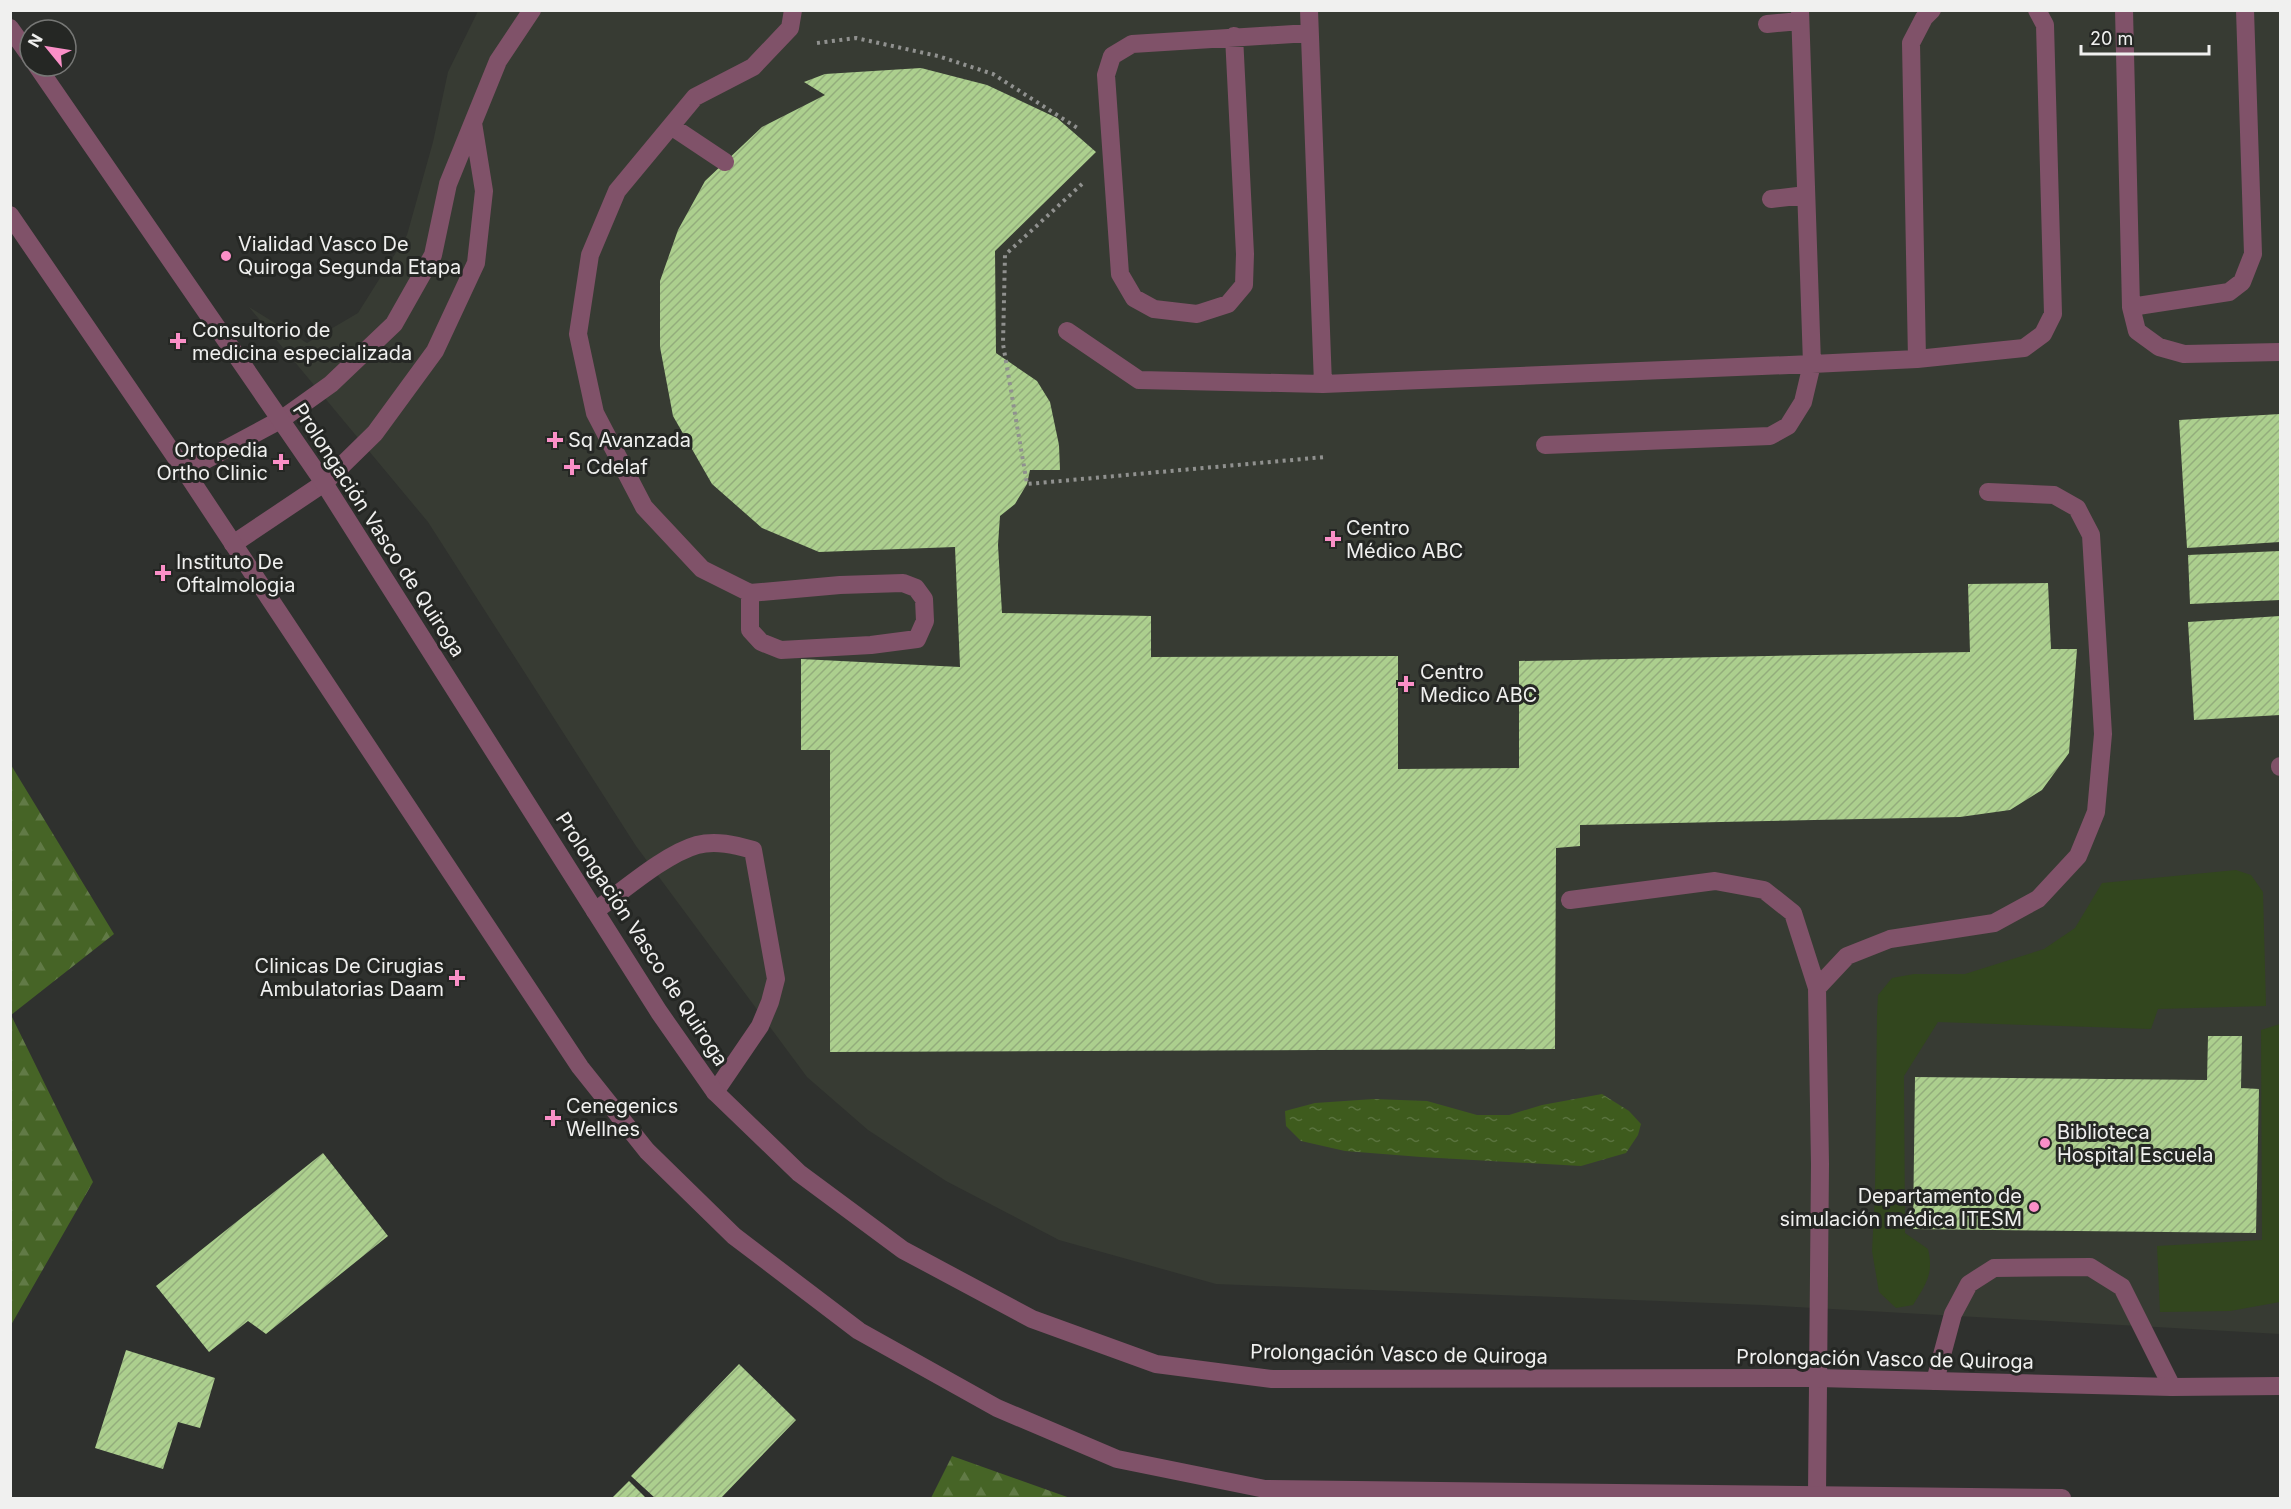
<svg xmlns="http://www.w3.org/2000/svg" width="2291" height="1509" font-family="Inter,sans-serif">
<style>
.built{fill:#373b33}
.forest{fill:url(#forest-firs)}
.garden{fill:#32461e}
.water{fill:url(#water-ripples)}
.building{fill:url(#building-hatch)}
.lines{fill:none;stroke-linecap:round;stroke-linejoin:round}
.path{stroke:#90918f;stroke-width:4;stroke-dasharray:3 4.5;stroke-linecap:butt}
.service{stroke:#805269;stroke-width:18}
.tertiary{stroke:#805269;stroke-width:18}
.poi-dot{fill:#fa8fc7;stroke:#252724;stroke-width:2}
.labels{text-anchor:middle;dominant-baseline:central;stroke-width:6;stroke-linejoin:round;paint-order:stroke}
.poi-label{font-size:20px;fill:#f0f0ef;stroke:#252724;text-anchor:start}
.street-label{font-size:20px;fill:#f0f0ef;stroke:#252724}
</style>
<defs>
<pattern id="forest-firs" width="22" height="20" patternUnits="userSpaceOnUse" patternTransform="scale(1.5)"><rect width="22" height="20" fill="#466426"/><path d="M5 1l3.5 6h-7zM16 11l3.5 6h-7z" fill="#617a46"/></pattern>
<pattern id="water-ripples" width="26" height="14" patternUnits="userSpaceOnUse" patternTransform="scale(1.5)"><rect width="26" height="14" fill="#3e5b1d"/><path d="M2 4q2-2 4 0t4 0M15 11q2-2 4 0t4 0" fill="none" stroke="#5a733e"/></pattern>
<pattern id="building-hatch" width="6" height="6" patternUnits="userSpaceOnUse" patternTransform="scale(1.5)"><rect width="6" height="6" fill="#accf8e"/><path d="M-1 1l2-2M0 6l6-6M5 7l2-2" fill="none" stroke="#93ad7c"/></pattern>
</defs>
<rect width="100%" height="100%" fill="#2f312e"/>
<path class="built" d="M 478,11 L 2280,11 L 2280,1334 L 1762,1305 L 1216,1284 L 1059,1240 L 946,1181 L 868,1130 L 807,1077 L 636,846 L 428,522 L 249,307 L 307,343 L 358,313 L 407,235 L 433,142 L 448,72 Z"/>
<path class="forest" d="M 11,765 L 114,934 L 11,1015 L 93,1182 L 11,1325 Z
M 952,1456 L 1070,1498 L 931,1498 Z"/>
<path class="garden" d="M 2236,870 L 2251,875 L 2263,892 L 2266,1006 L 2158,1009 L 2151,1029 L 1938,1022 L 1904,1076 L 1905,1233 L 1928,1249 C 1934,1274 1926,1284 1913,1305 L 1896,1308 L 1879,1292 L 1872,1251 L 1875,1194 L 1877,1015 L 1878,995 L 1892,978 L 1914,974 L 1965,974 L 2044,949 L 2075,928 L 2102,883 Z
M 2280,1024 L 2280,1302 L 2230,1311 L 2160,1312 L 2157,1246 L 2262,1240 L 2261,1030 Z"/>
<path class="water" d="M 1602,1094 L 1629,1111 L 1641,1124 L 1638,1135 L 1626,1153 L 1581,1166 L 1421,1157 L 1345,1151 L 1301,1141 L 1286,1126 L 1285,1111 L 1315,1103 L 1374,1099 L 1427,1101 L 1477,1115 L 1509,1115 L 1542,1105 Z"/>
<path class="building" d="M 921,68 L 987,85 L 1057,118 L 1096,152 L 995,251 L 996,353 L 1037,381 L 1050,402 L 1059,445 L 1060,470 L 1030,470 L 1027,484 L 1015,504 L 1000,516 L 998,545 L 1002,613 L 1151,616 L 1151,657 L 1398,656 L 1398,769 L 1519,768 L 1519,661 L 1970,652 L 1968,584 L 2048,583 L 2051,649 L 2077,649 L 2069,753 L 2042,790 L 2010,810 L 1960,817 L 1580,825 L 1580,846 L 1556,848 L 1555,1049 L 830,1052 L 830,750 L 801,750 L 801,659 L 960,667 L 955,547 L 819,552 L 762,528 L 712,484 L 673,416 L 660,347 L 660,281 L 678,230 L 705,181 L 762,127 L 825,95 L 804,82 L 825,74 Z
M 2280,414 L 2280,542 L 2187,548 L 2179,420 Z
M 2280,551 L 2280,600 L 2190,604 L 2188,555 Z
M 2280,616 L 2280,715 L 2194,720 L 2188,622 Z
M 2208,1036 L 2242,1036 L 2241,1088 L 2259,1089 L 2256,1233 L 1913,1229 L 1915,1077 L 2207,1080 Z
M 323,1153 L 388,1236 L 266,1334 L 248,1321 L 209,1352 L 156,1286 Z
M 126,1350 L 215,1378 L 200,1428 L 178,1422 L 163,1469 L 95,1448 Z
M 739,1364 L 796,1420 L 721,1498 L 655,1498 L 631,1476 Z
M 629,1481 L 646,1498 L 612,1498 Z"/>
<g class="lines">
<path class="path" d="M 817,43 L 856,38 L 938,56 L 993,74 L 1079,129
M 1082,184 L 1005,255 L 1003,344 L 1027,484 L 1325,457"/>
<path class="service" d="M 1309,10 L 1323,384
M 2124,10 L 2131,307 L 2137,331 L 2159,347 L 2184,354 L 2280,352
M 1767,24 L 1800,21
M 1234,36 L 1245,254 L 1244,285 L 1228,304 L 1197,314 L 1154,309 L 1134,298 L 1120,274 L 1106,75 L 1112,56 L 1132,44 L 1309,33
M 671,126 L 725,162
M 1771,199 L 1806,195
M 2131,307 L 2229,292 L 2242,282 L 2253,254 L 2245,10
M 1067,331 L 1139,380 L 1323,384 L 1812,364 L 1800,10
M 1917,359 L 1911,43 L 1924,18 L 1932,10
M 1545,445 L 1770,436 L 1788,426 L 1803,402 L 1812,364 L 1917,359 L 2024,348 L 2043,334 L 2053,314 L 2045,25 L 2037,10
M 185,471 L 282,419 L 331,384 L 394,324 L 433,255 L 448,184 L 498,61 L 532,10
M 233,544 L 324,483 L 375,433 L 435,351 L 476,263 L 484,191 L 473,123
M 750,593 L 750,630 L 761,642 L 781,650 L 871,645 L 917,639 L 925,621 L 924,599 L 916,588 L 903,583 L 840,585 L 750,593 L 702,569 L 644,507 L 595,413 L 578,334 L 590,255 L 617,191 L 695,97 L 753,67 L 790,28 L 793,10
M 2280,766 L 2280,767
M 1570,900 L 1715,881 L 1764,890 L 1793,913 L 1817,988 L 1820,1164 L 1817,1495
M 595,911 C 623,891 665,854 697,845 C 716,840 735,845 753,850 L 776,979 L 770,1002 L 760,1026 L 715,1092
M 1817,988 L 1847,956 L 1890,939 L 1994,923 L 2038,899 L 2078,856 L 2096,812 L 2103,734 L 2091,535 L 2077,508 L 2054,495 L 1988,492
M 1935,1381 L 1953,1314 L 1969,1284 L 1994,1268 L 2090,1267 L 2122,1287 L 2172,1387"/>
<path class="tertiary" d="M 10,28 L 30,56
M 37,66 L 324,483 L 659,1012 L 715,1092 L 799,1173 L 903,1250 L 1032,1319 L 1156,1364 L 1272,1379 L 1818,1378 L 2172,1387 L 2280,1386
M 10,215 L 185,471 L 580,1067 L 647,1151 L 734,1236 L 859,1331 L 997,1408 L 1117,1459 L 1265,1489 L 2062,1498"/>
</g>
<g class="poi-dot">
<circle cx="226" cy="256" r="6"/>
<path d="M175 332h6v6h6v6h-6v6h-6v-6h-6v-6h6z"/>
<path d="M552 431h6v6h6v6h-6v6h-6v-6h-6v-6h6z"/>
<path d="M278 453h6v6h6v6h-6v6h-6v-6h-6v-6h6z"/>
<path d="M569 458h6v6h6v6h-6v6h-6v-6h-6v-6h6z"/>
<path d="M1330 530h6v6h6v6h-6v6h-6v-6h-6v-6h6z"/>
<path d="M160 564h6v6h6v6h-6v6h-6v-6h-6v-6h6z"/>
<path d="M1403 675h6v6h6v6h-6v6h-6v-6h-6v-6h6z"/>
<path d="M454 969h6v6h6v6h-6v6h-6v-6h-6v-6h6z"/>
<path d="M550 1109h6v6h6v6h-6v6h-6v-6h-6v-6h6z"/>
<circle cx="2045" cy="1143" r="6"/>
<circle cx="2034" cy="1207" r="6"/>
</g>
<g class="labels">
<g class="poi-label">
<text x="238" y="244">Vialidad Vasco De<tspan x="238" dy="23">Quiroga Segunda Etapa</tspan></text>
<text x="192" y="330">Consultorio de<tspan x="192" dy="23">medicina especializada</tspan></text>
<text x="568" y="440">Sq Avanzada</text>
<text x="268" y="450" text-anchor="end">Ortopedia<tspan x="268" dy="23">Ortho Clinic</tspan></text>
<text x="586" y="467">Cdelaf</text>
<text x="1346" y="528">Centro<tspan x="1346" dy="23">Médico ABC</tspan></text>
<text x="176" y="562">Instituto De<tspan x="176" dy="23">Oftalmologia</tspan></text>
<text x="1420" y="672">Centro<tspan x="1420" dy="23">Medico ABC</tspan></text>
<text x="444" y="966" text-anchor="end">Clinicas De Cirugias<tspan x="444" dy="23">Ambulatorias Daam</tspan></text>
<text x="566" y="1106">Cenegenics<tspan x="566" dy="23">Wellnes</tspan></text>
<text x="2057" y="1132">Biblioteca<tspan x="2057" dy="23">Hospital Escuela</tspan></text>
<text x="2022" y="1196" text-anchor="end">Departamento de<tspan x="2022" dy="23">simulación médica ITESM</tspan></text>
</g>
<g class="street-label">
<text transform="translate(379 530) rotate(57)">Prolongación Vasco de Quiroga</text>
<text transform="translate(642 939) rotate(57)">Prolongación Vasco de Quiroga</text>
<text transform="translate(1399 1354) rotate(1)">Prolongación Vasco de Quiroga</text>
<text transform="translate(1885 1359) rotate(1)">Prolongación Vasco de Quiroga</text>
</g>
</g>
<rect width="2291" height="1509" fill="none" stroke="#f0f0ef" stroke-width="24"/>
<g transform="translate(48 48) rotate(300)"><circle r="28" fill="#252724" stroke="#767775" stroke-width="1.5"/>
<path d="M0-4.5L10 22L0 15L-10 22Z" fill="#fa8fc7"/>
<text y="-9" font-size="16" font-weight="bold" text-anchor="middle" fill="#f0f0ef">N</text>
</g>
<path d="M2081 45v9h128v-9" fill="none" stroke="#f0f0ef" stroke-width="3"/>
<text x="2090" y="45" font-size="18" fill="#f0f0ef" stroke="#252724" stroke-width="4.5" paint-order="stroke">20 m</text>
</svg>
